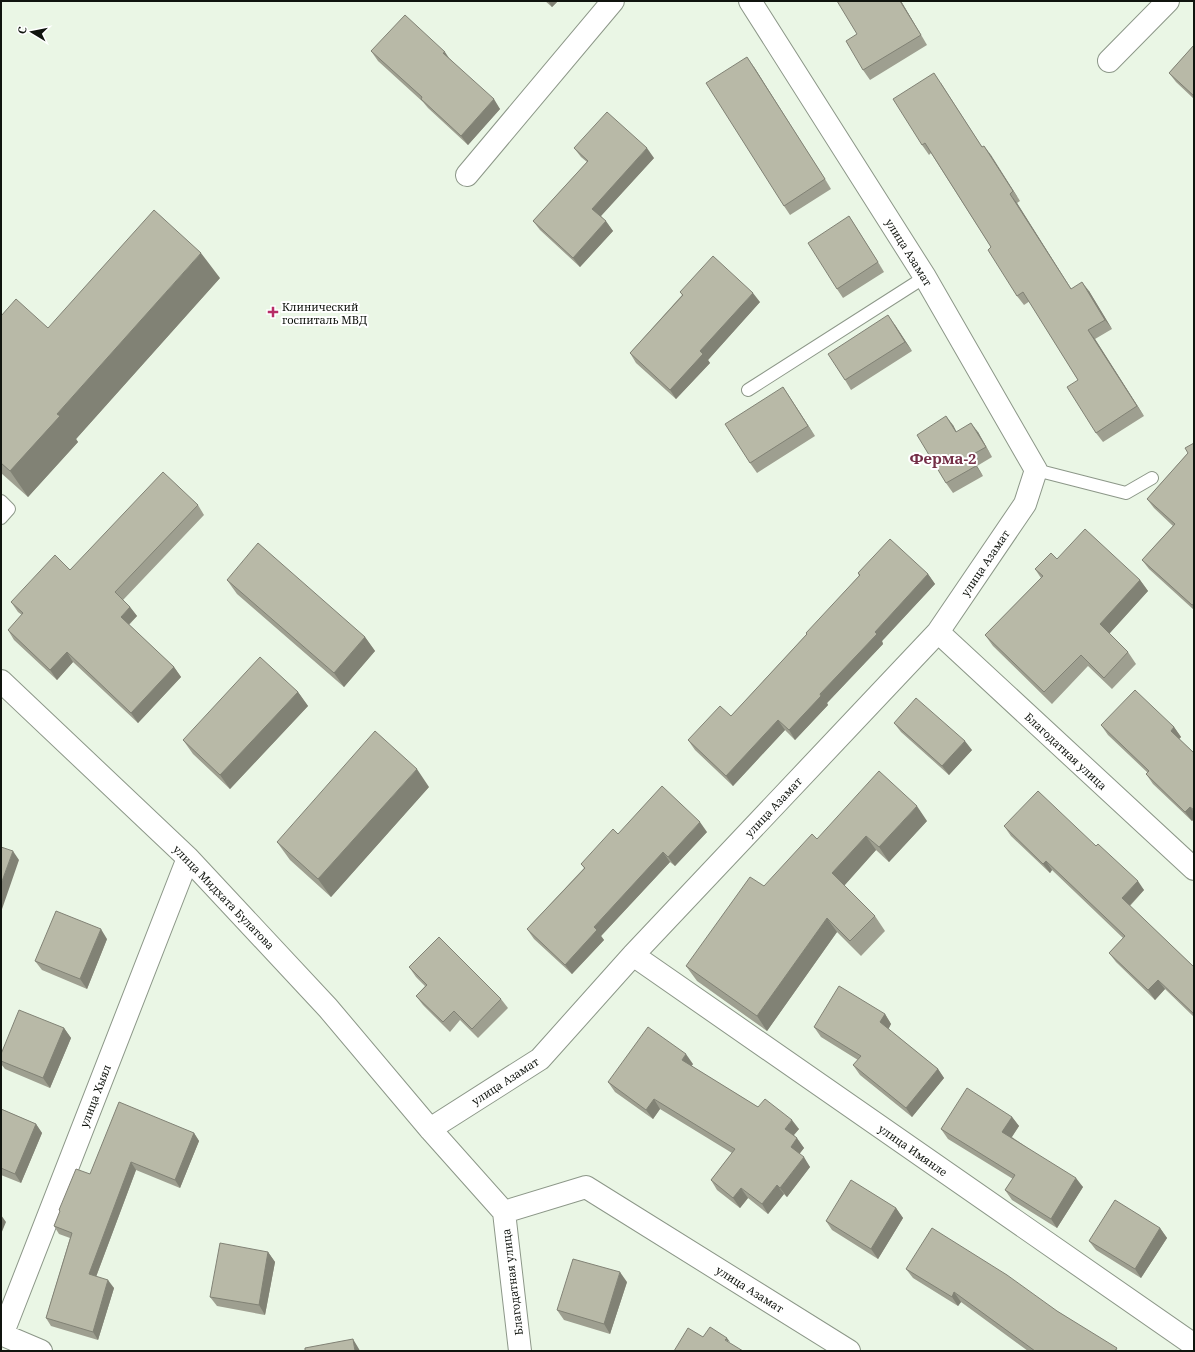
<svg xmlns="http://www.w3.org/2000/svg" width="1195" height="1352" font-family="'Noto Serif',serif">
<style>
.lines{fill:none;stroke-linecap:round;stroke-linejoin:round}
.lane-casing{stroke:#8c9788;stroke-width:14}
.street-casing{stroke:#8c9788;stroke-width:24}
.lane{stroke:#fff;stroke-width:12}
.street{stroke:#fff;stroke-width:22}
.wall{fill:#9e9f90}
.shaded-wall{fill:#818275}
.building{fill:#b8b9a7;stroke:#818275}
.poi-dot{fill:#b72c66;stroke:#fff;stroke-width:1.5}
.labels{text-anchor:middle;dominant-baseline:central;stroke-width:4;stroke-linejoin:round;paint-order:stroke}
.street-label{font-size:11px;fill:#10140e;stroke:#fff}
.poi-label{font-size:11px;fill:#10140e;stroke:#fff;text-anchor:start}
.district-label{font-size:15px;font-weight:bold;fill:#742f47;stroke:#fff}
</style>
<rect width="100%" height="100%" fill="#eaf6e5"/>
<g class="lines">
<defs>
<path id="lane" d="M 748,390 L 925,277
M 1036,470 L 1126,493 L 1152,478
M 1,501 L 9,509 L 1,518"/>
<path id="street" d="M 1109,61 L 1168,1
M 467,175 L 613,1
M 938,632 L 1194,869
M 1,681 L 188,858 L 328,1008 L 430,1129 L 504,1212 L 586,1187 L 849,1351
M 633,955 L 1194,1345
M 430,1129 L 540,1059 L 633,955 L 938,632 L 1025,504 L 1036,470 L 925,277 L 750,1
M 504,1212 L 520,1351
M 1,1334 L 41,1351
M 2,1335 L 188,858"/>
</defs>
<use href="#lane" class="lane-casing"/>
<use href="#street" class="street-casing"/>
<use href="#lane" class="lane"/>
<use href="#street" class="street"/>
</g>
<path class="wall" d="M 545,1 L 558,1 L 552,7 Z
M 901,1 L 927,45 L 870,80 L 863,70 L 857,34 Z
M 1194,45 L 1194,99 L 1176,82 L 1169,73 Z
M 371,51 L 450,59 L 500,109 L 468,145 L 428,108 L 423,102 L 378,61 Z
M 754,67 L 831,189 L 790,215 L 784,206 Z
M 941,83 L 982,147 L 984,146 L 1020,201 L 1017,203 L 1071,289 L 1089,291 L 1112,329 L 1095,339 L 1144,416 L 1103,442 L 1096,433 L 1078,380 L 1030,301 L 1024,305 L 1017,296 L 991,247 L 931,153 L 929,155 L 922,145 Z
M 574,148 L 654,158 L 601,216 L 613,231 L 580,267 L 540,230 L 533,221 L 587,162 L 581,157 Z
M 849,216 L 884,272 L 843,298 L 837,289 Z
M 220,278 L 76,439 L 78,442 L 28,497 L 1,473 L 1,316 L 48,328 Z
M 680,292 L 760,302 L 708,360 L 710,363 L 676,399 L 636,363 L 630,353 L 682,295 Z
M 895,325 L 912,351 L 851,390 L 845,380 Z
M 783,387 L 815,436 L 757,473 L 750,463 Z
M 953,425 L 956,432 L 978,432 L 992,457 L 977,466 L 983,476 L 953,493 L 946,483 Z
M 1194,443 L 1194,610 L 1149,569 L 1142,560 L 1173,526 L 1154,508 L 1147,499 L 1188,453 Z
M 198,505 L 204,515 L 123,600 L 130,607 L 137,616 L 129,625 L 174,667 L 181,677 L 138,723 L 73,662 L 57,680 L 14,640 L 8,630 L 22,615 L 18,612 L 11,602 L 70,570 Z
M 1057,559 L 1140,580 L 1148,591 L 1109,634 L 1128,652 L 1136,664 L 1112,689 L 1088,666 L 1052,704 L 993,646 L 985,635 L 1041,578 L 1035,569 Z
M 858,573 L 928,574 L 935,584 L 882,641 L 883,644 L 827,703 L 828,705 L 795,740 L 785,730 L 733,786 L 695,750 L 688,740 L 731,716 L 807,634 L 859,576 Z
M 227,580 L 365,637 L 375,651 L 344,687 L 237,594 Z
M 298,692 L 308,706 L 230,789 L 193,754 L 183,740 Z
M 894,723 L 972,750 L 949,775 L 901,732 Z
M 1101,725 L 1174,727 L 1181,737 L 1179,739 L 1194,753 L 1194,819 L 1192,821 L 1153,784 L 1146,774 L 1148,773 L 1108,735 Z
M 429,787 L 331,897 L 290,860 L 277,842 Z
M 927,821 L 889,862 L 876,850 L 844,886 L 875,916 L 885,931 L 861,956 L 837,932 L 767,1031 L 697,981 L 686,966 L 764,886 L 817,839 Z
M 1004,826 L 1096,846 L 1144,890 L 1130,906 L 1194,967 L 1194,1017 L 1165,989 L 1155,1000 L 1116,962 L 1109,953 L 1123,938 L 1052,870 L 1050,873 L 1011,836 Z
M 707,832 L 675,866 L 670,862 L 601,936 L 604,940 L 572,974 L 534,939 L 527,929 L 584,868 L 581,864 L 618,834 Z
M 107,939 L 87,989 L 42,970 L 35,961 Z
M 409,967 L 501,999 L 508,1008 L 478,1038 L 460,1020 L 450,1032 L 423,1005 L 416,996 L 425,986 L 416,977 Z
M 885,1014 L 891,1024 L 888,1029 L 938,1069 L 944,1078 L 912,1117 L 860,1075 L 853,1065 L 858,1060 L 821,1037 L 814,1027 Z
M 64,1028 L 71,1038 L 50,1088 L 5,1069 L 1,1064 L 1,1054 Z
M 693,1064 L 691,1066 L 758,1107 L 799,1129 L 794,1135 L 804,1148 L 799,1154 L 810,1167 L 787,1197 L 784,1194 L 768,1214 L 748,1198 L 740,1208 L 717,1190 L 711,1180 L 732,1153 L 660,1109 L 653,1119 L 615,1092 L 608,1082 Z
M 1,1109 L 36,1124 L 42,1133 L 21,1183 L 1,1175 Z
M 1012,1117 L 1019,1126 L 1012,1137 L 1083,1187 L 1057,1228 L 1012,1200 L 1005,1190 L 1013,1179 L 948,1139 L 941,1129 Z
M 194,1133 L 199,1141 L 180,1188 L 136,1170 L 96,1277 L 114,1288 L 98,1340 L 51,1326 L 46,1318 L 70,1238 L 59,1234 L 54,1226 L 60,1212 L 59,1210 L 90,1174 Z
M 896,1208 L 903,1218 L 878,1259 L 832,1230 L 826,1221 Z
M 1160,1228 L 1167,1238 L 1141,1278 L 1096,1250 L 1089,1241 Z
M 268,1252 L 275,1262 L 265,1315 L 217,1306 L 210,1297 Z
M 906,1269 L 1057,1311 L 1119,1351 L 1028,1351 L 961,1302 L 958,1306 L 913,1278 Z
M 627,1282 L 610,1334 L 564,1320 L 557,1310 Z"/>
<path class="shaded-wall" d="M 548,1 L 558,1 L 552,7 Z
M 900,1 L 901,1 L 927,45 L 921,35 Z
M 445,52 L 451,61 L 443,53 Z
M 747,57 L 754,67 L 831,189 L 825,179 Z
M 494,99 L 500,109 L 468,145 L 461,136 Z
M 984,146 L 991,155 L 1020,201 L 1013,191 Z
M 647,148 L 654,158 L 599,218 L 592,209 Z
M 1010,194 L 1017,203 L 1077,298 L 1071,289 Z
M 849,216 L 855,226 L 884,272 L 878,262 Z
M 606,221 L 613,231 L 580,267 L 573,258 Z
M 201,253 L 220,278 L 76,439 L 78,442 L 28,497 L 10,471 L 57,414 Z
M 1082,282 L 1089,291 L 1112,329 L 1105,320 Z
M 753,293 L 760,302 L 708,360 L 710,363 L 676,399 L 670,390 L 700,351 Z
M 888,315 L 895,325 L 912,351 L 905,342 Z
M 1088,330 L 1095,339 L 1144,416 L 1137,406 Z
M 783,387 L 789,396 L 815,436 L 808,426 Z
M 946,416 L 953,425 L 962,442 L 956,432 Z
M 971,423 L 978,432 L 992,457 L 986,447 Z
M 970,456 L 977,466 L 983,476 L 976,466 Z
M 928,574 L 935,584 L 882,641 L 883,644 L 827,703 L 828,705 L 795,740 L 789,730 L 875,632 Z
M 1140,580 L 1148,591 L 1108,635 L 1100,624 Z
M 130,607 L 137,616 L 127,626 L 121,617 Z
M 365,637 L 375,651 L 344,687 L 334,673 Z
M 67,652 L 73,662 L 57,680 L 50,670 Z
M 174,667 L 181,677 L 138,723 L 131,713 Z
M 298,692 L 308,706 L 230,789 L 220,775 Z
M 778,720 L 785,730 L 733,786 L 726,776 Z
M 1174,727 L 1181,737 L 1178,740 L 1171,731 Z
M 965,741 L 972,750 L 949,775 L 942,766 Z
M 417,769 L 429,787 L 331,897 L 318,879 Z
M 917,806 L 927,821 L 889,862 L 879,847 Z
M 1190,807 L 1194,812 L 1194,819 L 1192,821 L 1185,812 Z
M 700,822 L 707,832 L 675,866 L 668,857 Z
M 866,836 L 876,850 L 842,888 L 832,873 Z
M 13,851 L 19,860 L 1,912 L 1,884 Z
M 663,852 L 670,862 L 601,936 L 604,940 L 572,974 L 565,965 L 594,927 Z
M 1046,861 L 1052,870 L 1050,873 L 1043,864 Z
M 1138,881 L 1144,890 L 1128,907 L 1122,898 Z
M 827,918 L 837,932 L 767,1031 L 757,1016 Z
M 101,929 L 107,939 L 87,989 L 80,979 Z
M 1158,980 L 1165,989 L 1155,1000 L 1148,990 Z
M 885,1014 L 891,1024 L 887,1032 L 880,1022 Z
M 64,1028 L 71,1038 L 50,1088 L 43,1078 Z
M 686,1054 L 693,1064 L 689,1070 L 682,1060 Z
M 938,1069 L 944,1078 L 912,1117 L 906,1108 Z
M 654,1099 L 660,1109 L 653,1119 L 646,1110 Z
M 1012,1117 L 1019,1126 L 1009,1141 L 1002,1132 Z
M 792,1120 L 799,1129 L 791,1138 L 785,1129 Z
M 36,1124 L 42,1133 L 21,1183 L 15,1174 Z
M 194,1133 L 199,1141 L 180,1188 L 175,1180 Z
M 797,1138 L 804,1148 L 797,1157 L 791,1147 Z
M 804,1157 L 810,1167 L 787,1197 L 780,1188 Z
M 131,1162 L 136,1170 L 94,1282 L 89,1274 Z
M 1076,1178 L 1083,1187 L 1057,1228 L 1051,1219 Z
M 777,1185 L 784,1194 L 768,1214 L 762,1204 Z
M 741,1188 L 748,1198 L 740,1208 L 733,1198 Z
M 896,1208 L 903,1218 L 878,1259 L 871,1249 Z
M 1,1215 L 6,1222 L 1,1234 Z
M 1160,1228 L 1167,1238 L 1141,1278 L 1135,1269 Z
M 268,1252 L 275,1262 L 265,1315 L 259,1305 Z
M 620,1272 L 627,1282 L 610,1334 L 604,1324 Z
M 108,1280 L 114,1288 L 98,1340 L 93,1332 Z
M 954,1292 L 961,1302 L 958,1306 L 952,1297 Z
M 727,1338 L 730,1342 L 725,1340 Z
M 353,1339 L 359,1349 L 360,1351 L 355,1351 Z"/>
<path class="building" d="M 837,1 L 900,1 L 921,35 L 863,70 L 846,41 L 857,34 Z
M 405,15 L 445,52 L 443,53 L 494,99 L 461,136 L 421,99 L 422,97 L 371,51 Z
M 1194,45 L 1194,96 L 1169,73 Z
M 747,57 L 825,179 L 784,206 L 706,83 Z
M 934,73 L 982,147 L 984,146 L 1013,191 L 1010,194 L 1071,289 L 1082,282 L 1105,320 L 1088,330 L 1137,406 L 1096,433 L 1067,387 L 1078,380 L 1023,292 L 1017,296 L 988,250 L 991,247 L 925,143 L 922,145 L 893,99 Z
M 607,112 L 647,148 L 592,209 L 606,221 L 573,258 L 533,221 L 588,161 L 574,148 Z
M 154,210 L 201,253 L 57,414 L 60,416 L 10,471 L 1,463 L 1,316 L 16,299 L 48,328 Z
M 849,216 L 878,262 L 837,289 L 808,243 Z
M 713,256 L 753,293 L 700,351 L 703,354 L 670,390 L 630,353 L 683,295 L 680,292 Z
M 888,315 L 905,342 L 845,380 L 828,354 Z
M 783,387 L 808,426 L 750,463 L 725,424 Z
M 946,416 L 956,432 L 971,423 L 986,447 L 970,456 L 976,466 L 946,483 L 917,435 Z
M 1194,443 L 1194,604 L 1192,605 L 1142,560 L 1175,524 L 1147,499 L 1188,453 L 1185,448 Z
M 163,472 L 198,505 L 115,592 L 130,607 L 121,617 L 174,667 L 131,713 L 67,652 L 50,670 L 8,630 L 23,613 L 11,602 L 55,555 L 70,570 Z
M 1085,529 L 1140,580 L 1100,624 L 1128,652 L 1104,678 L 1081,655 L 1044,692 L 985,635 L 1043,576 L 1035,569 L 1051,553 L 1057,559 Z
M 890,539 L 928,574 L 875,632 L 877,634 L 820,694 L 821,696 L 789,730 L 778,720 L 726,776 L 688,740 L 720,706 L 731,716 L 807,634 L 806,633 L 860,575 L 858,573 Z
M 258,543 L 365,637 L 334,673 L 227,580 Z
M 260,657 L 298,692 L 220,775 L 183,740 Z
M 1135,690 L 1174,727 L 1171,731 L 1194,753 L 1194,810 L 1190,807 L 1185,812 L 1146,774 L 1149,771 L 1101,725 Z
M 916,698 L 965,741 L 942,766 L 894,723 Z
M 375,731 L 417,769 L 318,879 L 277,842 Z
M 879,771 L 917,806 L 879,847 L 866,836 L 832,873 L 875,916 L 850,941 L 827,918 L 757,1016 L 686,966 L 750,877 L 764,886 L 812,834 L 817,839 Z
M 662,786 L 700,822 L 668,857 L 663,852 L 594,927 L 597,930 L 565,965 L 527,929 L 585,868 L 581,864 L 613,829 L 618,834 Z
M 1038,791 L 1096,846 L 1098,844 L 1138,881 L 1122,898 L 1194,967 L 1194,1014 L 1158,980 L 1148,990 L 1109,953 L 1125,936 L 1046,861 L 1043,864 L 1004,826 Z
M 1,847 L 13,851 L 1,884 Z
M 56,911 L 101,929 L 80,979 L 35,961 Z
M 439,937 L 501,999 L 472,1029 L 454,1011 L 443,1022 L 416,996 L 427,985 L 409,967 Z
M 839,986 L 885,1014 L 880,1022 L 938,1069 L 906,1108 L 853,1065 L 861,1056 L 814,1027 Z
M 19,1010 L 64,1028 L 43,1078 L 1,1061 L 1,1054 Z
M 648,1027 L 686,1054 L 682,1060 L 758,1107 L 765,1099 L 792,1120 L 785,1129 L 797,1138 L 791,1147 L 804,1157 L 780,1188 L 777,1185 L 762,1204 L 741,1188 L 733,1198 L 711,1180 L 735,1149 L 654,1099 L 646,1110 L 608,1082 Z
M 967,1088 L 1012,1117 L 1002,1132 L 1076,1178 L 1051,1219 L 1005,1190 L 1015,1175 L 941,1129 Z
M 119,1102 L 194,1133 L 175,1180 L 131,1162 L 89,1274 L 108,1280 L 93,1332 L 46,1318 L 72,1233 L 54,1226 L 60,1211 L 59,1210 L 76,1169 L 90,1174 Z
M 1,1109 L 36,1124 L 15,1174 L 1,1168 Z
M 851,1180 L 896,1208 L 871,1249 L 826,1221 Z
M 1115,1200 L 1160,1228 L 1135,1269 L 1089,1241 Z
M 932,1228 L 1007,1275 L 1057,1311 L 1117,1348 L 1115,1351 L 1035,1351 L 954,1292 L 952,1297 L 906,1269 Z
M 220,1243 L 268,1252 L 259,1305 L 210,1297 Z
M 573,1259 L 620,1272 L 604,1324 L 557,1310 Z
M 710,1327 L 727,1338 L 725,1340 L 743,1351 L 674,1351 L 688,1328 L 703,1337 Z
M 353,1339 L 355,1351 L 305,1351 L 305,1348 Z"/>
<path class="poi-dot" d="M271 306h4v4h4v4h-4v4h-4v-4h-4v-4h4z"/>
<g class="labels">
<g class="street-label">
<text transform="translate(909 252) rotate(58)">улица Азамат</text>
<text transform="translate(985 563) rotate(-56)">улица Азамат</text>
<text transform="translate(1066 751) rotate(43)">Благодатная улица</text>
<text transform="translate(773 807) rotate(-47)">улица Азамат</text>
<text transform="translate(224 897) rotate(46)">улица Мидхата Булатова</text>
<text transform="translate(505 1081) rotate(-33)">улица Азамат</text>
<text transform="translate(95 1096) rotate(-69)">улица Хыял</text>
<text transform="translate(913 1150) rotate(35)">улица Имянле</text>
<text transform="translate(512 1282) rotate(-97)">Благодатная улица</text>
<text transform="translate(750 1289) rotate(32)">улица Азамат</text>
</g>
<g class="poi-label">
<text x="282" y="306">Клинический<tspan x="282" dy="13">госпиталь МВД</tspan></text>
</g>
<g class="district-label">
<text x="943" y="458">Ферма-2</text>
</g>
</g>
<rect width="1195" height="1352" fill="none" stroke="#10140e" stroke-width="4"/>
<g transform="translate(32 32) rotate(280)" stroke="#ffffff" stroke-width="3" paint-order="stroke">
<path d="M0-3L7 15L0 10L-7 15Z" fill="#10140e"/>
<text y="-6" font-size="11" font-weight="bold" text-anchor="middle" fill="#10140e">С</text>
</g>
</svg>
